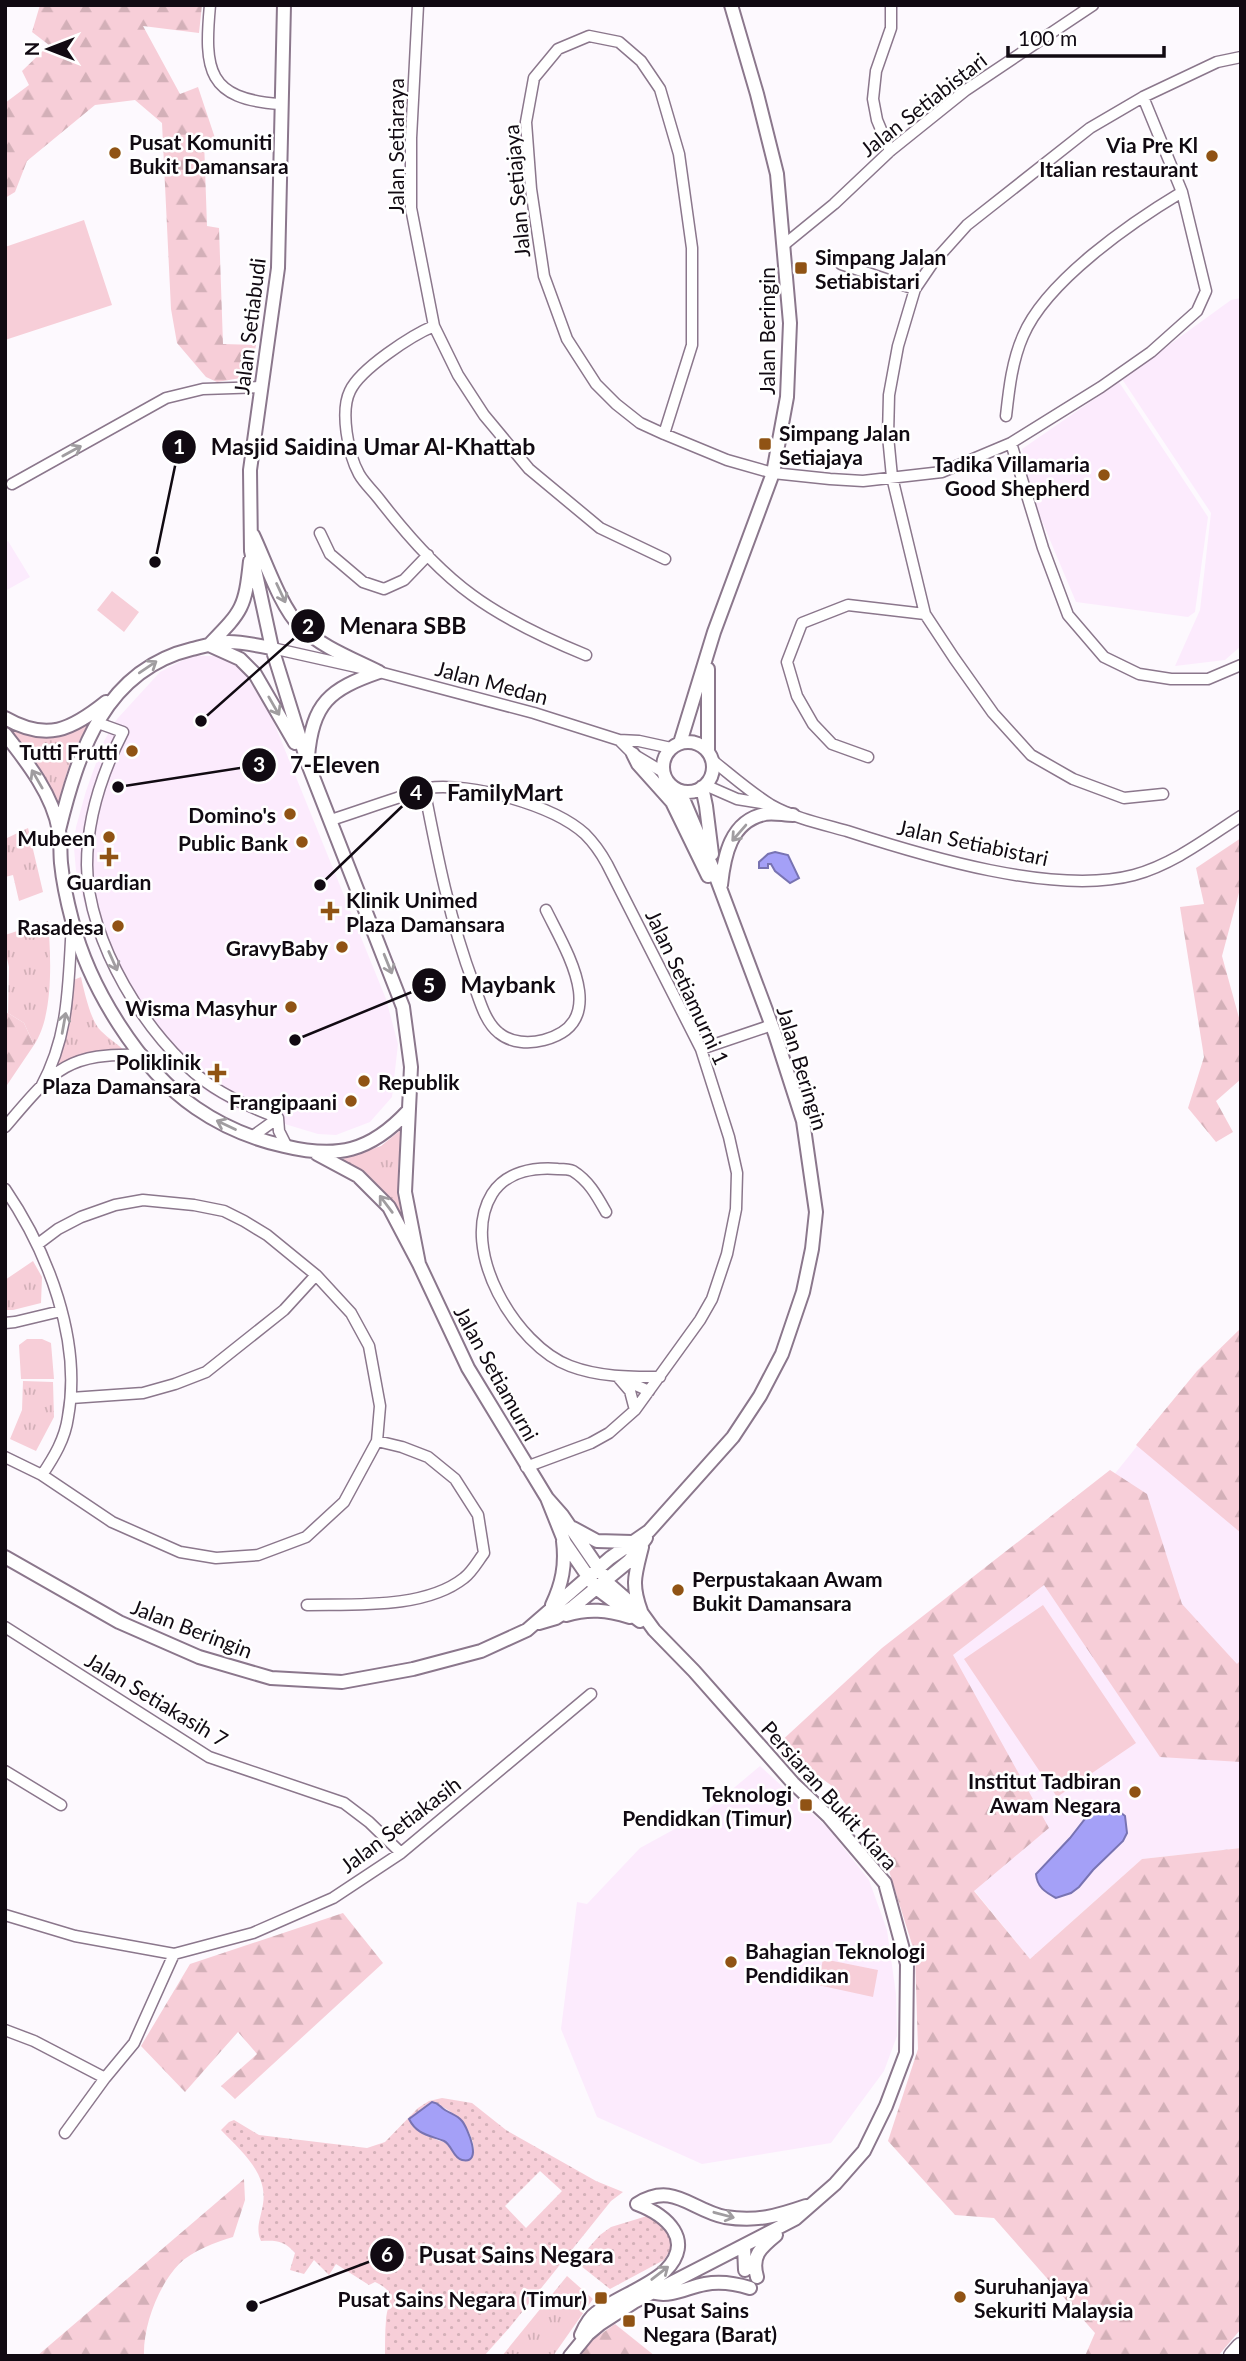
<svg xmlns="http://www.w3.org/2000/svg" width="1246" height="2361" font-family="Lato,sans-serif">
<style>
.built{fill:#fcebfd}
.grass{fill:url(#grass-tufts)}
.forest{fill:url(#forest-firs)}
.park{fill:url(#park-dots);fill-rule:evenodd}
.garden{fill:#f7ced8}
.water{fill:#a4a0f7;stroke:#7873b2;stroke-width:2}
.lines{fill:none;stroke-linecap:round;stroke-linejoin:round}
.minor-casing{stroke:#8b778c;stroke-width:13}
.tertiary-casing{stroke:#8b778c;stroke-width:16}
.motorway-casing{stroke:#8b778c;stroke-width:21}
.minor{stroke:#fff;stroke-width:10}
.tertiary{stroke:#fff;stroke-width:12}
.motorway{stroke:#fff;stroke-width:18}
.oneway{stroke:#a09da0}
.poi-dot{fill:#905314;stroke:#fff;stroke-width:2.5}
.labels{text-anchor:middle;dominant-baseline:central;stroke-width:5;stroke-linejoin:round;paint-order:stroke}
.street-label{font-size:21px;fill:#110a12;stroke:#fff}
.poi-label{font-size:21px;font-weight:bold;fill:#110a12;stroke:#fff;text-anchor:end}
.leader{fill:none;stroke:#110a12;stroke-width:2.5}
.callout-dot{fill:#110a12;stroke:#fff;stroke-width:2.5}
.mark-label{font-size:21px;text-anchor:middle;font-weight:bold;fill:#fff}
.callout-label{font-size:23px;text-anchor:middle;font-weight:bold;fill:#110a12;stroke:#fff;stroke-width:5;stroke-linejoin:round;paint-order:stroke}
</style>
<defs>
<pattern id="grass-tufts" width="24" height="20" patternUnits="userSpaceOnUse" patternTransform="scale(1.75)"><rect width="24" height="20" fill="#f7ced8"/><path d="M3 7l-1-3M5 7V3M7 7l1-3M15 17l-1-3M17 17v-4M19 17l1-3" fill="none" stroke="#d3b0b8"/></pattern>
<pattern id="forest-firs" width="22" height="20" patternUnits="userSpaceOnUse" patternTransform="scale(1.75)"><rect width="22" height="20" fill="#f7ced8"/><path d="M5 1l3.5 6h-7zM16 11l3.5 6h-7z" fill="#d3b0b8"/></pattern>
<pattern id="park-dots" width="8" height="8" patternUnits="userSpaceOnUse" patternTransform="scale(1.75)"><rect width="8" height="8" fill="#f7ced8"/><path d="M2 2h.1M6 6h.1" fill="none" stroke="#d3b0b8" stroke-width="1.8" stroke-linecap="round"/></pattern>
</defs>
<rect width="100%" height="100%" fill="#fdf9fe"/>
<path class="built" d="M 1241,298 L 1241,646 L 1225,660 L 1175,666 L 1200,610 L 1211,513 L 1122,379 L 1231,300 Z
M 1119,382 L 1208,517 L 1195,612 L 1188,617 L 1076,602 L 1034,502 L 1022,449 Z
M 8,541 L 30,577 L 5,591 L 5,543 Z
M 191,656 L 216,656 L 239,666 L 270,713 L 386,999 L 398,1044 L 392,1097 L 370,1122 L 336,1135 L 318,1134 L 238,1110 L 207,1092 L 177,1064 L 146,1029 L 117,984 L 92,933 L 76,871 L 74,848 L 76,827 L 86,791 L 104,741 L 117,719 L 160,672 Z
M 1166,1410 L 1241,1429 L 1241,1684 L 1176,1629 L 1109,1481 Z
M 1044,1584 L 1160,1756 L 1241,1689 L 1241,1848 L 1142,1859 L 1030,1959 L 974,1890 L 953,1655 Z
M 760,1766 L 828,1828 L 869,1880 L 887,1930 L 896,1994 L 897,2036 L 884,2071 L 831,2143 L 702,2164 L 597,2117 L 561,2029 L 577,1902 L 587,1904 L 640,1848 L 704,1813 Z"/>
<path class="grass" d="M 91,719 C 73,749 64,777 57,812 C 45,778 29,753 5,727 C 43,741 57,741 91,719 Z
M 28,828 L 43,892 L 19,901 L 13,875 L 5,877 L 5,839 Z
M 48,921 C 51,955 54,1016 34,1045 L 24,1023 L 8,1013 L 9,967 L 5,949 L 5,935 Z
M 81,977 C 84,991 91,1022 101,1031 C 109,1039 119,1045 127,1053 L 109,1052 L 49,1076 L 71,981 Z
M 403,1128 L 398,1168 L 401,1214 C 383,1190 365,1175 340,1160 L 381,1146 Z
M 33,1261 L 42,1277 L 41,1303 L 13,1310 L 5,1310 L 5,1280 Z
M 23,1381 L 53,1382 L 54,1417 L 36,1451 L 10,1439 L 22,1410 Z
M 567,2276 L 593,2299 L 553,2356 L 502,2356 Z"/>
<path class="forest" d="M 40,5 L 202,5 L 199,33 L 143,26 L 180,94 L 198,87 L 215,138 L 204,140 L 207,226 L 219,228 L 223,344 L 256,345 L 251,371 L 241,378 L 217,382 L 206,377 L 177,343 L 171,309 L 162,123 L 135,100 L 95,105 L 27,161 L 15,192 L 5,198 L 5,103 L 29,85 L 22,71 L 49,45 L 32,32 Z
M 1241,838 L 1241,885 L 1222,956 L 1241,1025 L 1241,1079 L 1216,1101 L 1233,1132 L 1216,1142 L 1188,1108 L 1204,1057 L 1180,907 L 1204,904 L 1196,868 Z
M 8,1013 L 24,1023 L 34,1045 L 5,1088 L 5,1014 Z
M 1241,1328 L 1241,1533 L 1136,1445 L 1197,1371 Z
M 1110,1470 L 1147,1494 L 1182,1604 L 1237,1664 L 1241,1660 L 1241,1762 L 1160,1757 L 1044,1585 L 953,1655 L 1049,1828 L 974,1891 L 1030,1959 L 1142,1859 L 1241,1848 L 1241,2329 L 1218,2356 L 1085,2356 L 1095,2333 L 994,2218 L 955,2215 L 888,2141 L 918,2049 L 915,1954 L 884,1855 L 832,1786 L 777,1745 L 882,1648 Z
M 343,1913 L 383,1963 L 235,2099 L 221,2086 L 257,2054 L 238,2032 L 185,2092 L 141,2046 L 190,1964 Z
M 244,2179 L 245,2200 L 233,2237 C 216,2242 192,2251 179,2264 C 158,2286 143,2326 144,2356 L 37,2356 Z
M 615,2324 L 655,2356 L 577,2356 L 584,2346 Z"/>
<path class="park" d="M 442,2098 L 472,2103 L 506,2130 L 596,2181 L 623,2192 L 611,2201 L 510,2327 L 484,2356 L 385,2356 C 385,2344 385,2332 386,2320 C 387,2301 400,2294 375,2282 L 369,2285 L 336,2264 L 329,2275 L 314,2260 L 304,2274 L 290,2270 L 295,2253 C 285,2241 276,2240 261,2241 C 255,2228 261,2218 263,2204 C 268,2173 241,2151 221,2130 L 229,2122 L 234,2120 L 259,2135 L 367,2148 L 385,2142 L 418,2108 L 429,2101 ZM 431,2102 C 452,2109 472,2126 474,2149 L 455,2155 L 448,2143 L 437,2140 L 409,2119 ZM 540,2171 L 562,2191 L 526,2228 L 505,2206 Z
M 647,2216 C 662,2221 668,2231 673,2245 L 664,2260 L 610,2289 L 576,2262 L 600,2235 L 611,2227 Z"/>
<path class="garden" d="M 84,220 L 112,305 L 5,340 L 5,247 Z
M 112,591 L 139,612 L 124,632 L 97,610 Z
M 27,1339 L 42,1339 L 51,1343 L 54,1379 L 21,1379 L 19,1345 Z
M 1043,1605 L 1136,1743 L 1057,1797 L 964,1659 Z
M 823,1959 L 878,1970 L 873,1997 L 818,1985 Z"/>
<path class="water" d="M 775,852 L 788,855 L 799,878 L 790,883 L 775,871 L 771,864 L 768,864 L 768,868 L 759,868 L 759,862 L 768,854 Z
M 1097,1808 L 1115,1808 L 1125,1816 L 1127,1833 L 1123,1841 L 1093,1870 L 1079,1887 L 1071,1893 L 1056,1898 C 1045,1892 1037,1887 1036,1874 L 1070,1838 L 1088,1815 Z
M 432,2102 C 439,2103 439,2106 445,2110 C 451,2114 457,2115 462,2121 C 467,2127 484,2165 462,2160 C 453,2158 452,2145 444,2141 C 429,2135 417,2135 409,2119 Z"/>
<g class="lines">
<defs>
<path id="minor" d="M 210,5 C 204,70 207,99 280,104
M 418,5 L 411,138 L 411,208 L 434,326 L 458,375 L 484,415 L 529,469 L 600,528 L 665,559
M 890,151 L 877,120 L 873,99 L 876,71 L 891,28 L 891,5
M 785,244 L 834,204 L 890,151 L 966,90 L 1093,5
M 841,264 L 915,289
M 434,326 C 412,335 360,369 350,391 C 340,411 348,454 359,474 C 364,483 373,491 379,499 C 406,534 436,569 472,595 C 506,620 547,639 586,655
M 1006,416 C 1009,389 1012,361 1023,336 C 1046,281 1132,222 1182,192
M 664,434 L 692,345 L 692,248 L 679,154 L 660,89 L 641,61 L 619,42 L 589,36 L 558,49 L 534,78 L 526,122 L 531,189 L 544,276 L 567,339 L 596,384 L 616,404 L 640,423 L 664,434 L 727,460 L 773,473 L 830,479 L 863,481 L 942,472 L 1011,443 L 1101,387 L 1151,352 L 1197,311 L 1206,291 L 1182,192 L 1143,97
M 1011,443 L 1043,548 L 1068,615 L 1104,657 L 1139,674 L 1171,679 L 1208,679 L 1241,665
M 12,484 L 166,398 L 203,389 L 261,387
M 320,533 L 330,554 L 363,582 L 384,589 L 404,580 L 428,555
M 272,648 L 379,672 L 534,713 L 619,740 L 639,741 L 671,748
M 98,723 L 123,732 C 102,773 87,818 87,865 C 87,940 147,1039 206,1082 C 228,1098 253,1108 278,1118
M 619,740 L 633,754 L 663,772
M 868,757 L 832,744 L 813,724 L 797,696 L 787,662 L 802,623 L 848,605 L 925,614
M 712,760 C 731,775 750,792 771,805 C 794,818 822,824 847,831 C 924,856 1055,896 1134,875 C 1174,864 1207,838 1241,816
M 705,785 L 737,799 L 767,804
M 424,788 C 437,855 450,922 474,985 C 480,1001 485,1022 499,1033 C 511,1043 529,1044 544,1040 C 612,1022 565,949 546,910
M 1163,794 L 1124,798 L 1073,779 L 1031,755 L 993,713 L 954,658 L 925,614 L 892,477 L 888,436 L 889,395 L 898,346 L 915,289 L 932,264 L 967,225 L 1090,128 L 1143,97 L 1217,62 L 1241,57
M 331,820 C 353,813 375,805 397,798 C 407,794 418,789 428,788 C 470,782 553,805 585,834 C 594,843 601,853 607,864 L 701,1049 L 729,1137 L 737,1173 L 736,1209 L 727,1254 L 712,1299 L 700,1320 L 635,1410 L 609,1433 L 591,1443 L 526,1467
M 701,1049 L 772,1025
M 41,1087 C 70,1034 68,983 72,924
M 278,1118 L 279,1131 L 287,1147
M 5,1127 C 53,1071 65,1052 143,1055
M 253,1136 L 278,1118
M 5,1189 C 48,1252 82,1340 68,1417 C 65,1439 54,1457 42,1475
M 606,1212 C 597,1196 589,1181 573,1171 C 569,1169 563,1169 558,1169 C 533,1167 506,1172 492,1194 C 458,1249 516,1346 570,1366 C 599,1377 629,1377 660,1377
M 5,1323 L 15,1322 L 61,1311
M 618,1377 L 630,1391 L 635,1410
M 622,1379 L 649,1391
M 71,1398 L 143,1393 L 175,1384 L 206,1372 L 284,1310 L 316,1275
M 5,1457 L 42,1475 L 112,1522 L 180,1552 L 216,1558 L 258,1555 L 306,1537 L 344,1502 L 377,1441 L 380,1406 L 369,1346 L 351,1313 L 316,1275 L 267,1235 L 244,1221 L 224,1211 L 194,1205 L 143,1200 L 115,1205 L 81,1217 L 58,1229 L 38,1244
M 307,1605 C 355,1604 425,1609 464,1578 C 472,1572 478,1561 484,1553 L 478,1515 L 455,1479 L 428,1457 L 402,1447 L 377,1441
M 5,1627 L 209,1757 L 344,1803 L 369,1822 L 401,1853
M 5,1771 L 61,1805
M 5,1915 L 75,1936 L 174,1954 L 253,1933 L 333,1898 L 401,1853 L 591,1694
M 5,2030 L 34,2041 L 105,2078
M 65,2133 L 105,2078 L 134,2043 L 174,1954"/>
<path id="tertiary" d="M 284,5 L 278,268 L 250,470 L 251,551 L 272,648 L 308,764 L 403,1007 L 411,1067 L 405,1192 L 419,1264
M 253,535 C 265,560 281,608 300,626 C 321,647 353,659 379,672
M 209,645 L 240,659 L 255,674 L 295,743
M 209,645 C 242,611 245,609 250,561
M 5,718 C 47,742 71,730 106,702
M 5,734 C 27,762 53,795 59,831 C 61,841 60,852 61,863 C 63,883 67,901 72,920 C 89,987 139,1069 196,1108 C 222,1126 253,1139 284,1146 C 337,1159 370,1152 408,1111
M663 767a25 25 0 1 1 50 0a25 25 0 1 1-50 0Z
M 680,743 L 714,632 L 773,473 L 787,397 L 790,323 L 777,174 L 757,94 L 731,5
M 708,752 L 708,669
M 633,754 L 638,764 L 672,802 L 708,876
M 308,757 C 312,703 330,689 379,672
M 702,787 L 706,806 L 712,854
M 59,830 C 78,752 105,670 192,649 C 204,646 217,642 229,642 C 244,642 258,646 272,648
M 721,885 C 724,857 730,821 765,814 C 773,812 784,815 793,815
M 317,1154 L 358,1176 L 389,1207 L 419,1264 L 468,1368 L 547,1498 L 565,1543 L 596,1588 L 640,1621
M 547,1498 L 562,1515 L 610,1585 L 641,1612 L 654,1630 L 694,1671 L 793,1783 L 829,1817 L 885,1883 L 907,1964 L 906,2053 L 886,2106 L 864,2151 L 835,2184 L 795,2219 L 634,2302 L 600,2324 L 588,2334 L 570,2356
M 573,1528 L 597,1541 L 632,1542
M 5,1557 L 119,1622 L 199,1657 L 271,1678 L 342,1682 L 413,1669 L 481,1651 L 527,1630 L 610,1558 L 649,1531 L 733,1437 L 760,1396 L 782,1354 L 803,1292 L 812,1249 L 816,1212 L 803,1121 L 775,1034 L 713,869 L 684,801 L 676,789
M 552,1605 C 562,1584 566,1565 563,1541
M 641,1611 C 631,1584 635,1575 642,1547
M 566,1615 C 589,1608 607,1610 630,1617
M 539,1623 L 556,1618 L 573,1607 L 629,1561 L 646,1538
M 637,2204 C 673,2181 691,2210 725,2217 C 757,2222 777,2216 806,2206
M 744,2246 L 745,2270
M 757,2277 C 751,2256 760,2248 776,2235
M 655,2293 C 672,2297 688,2287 705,2284 C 721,2281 734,2283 750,2288
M 581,2335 C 584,2328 589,2318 596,2313 C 614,2299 650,2286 665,2271 C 696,2240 666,2215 637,2204"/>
<path id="motorway" d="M 1233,2356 L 1241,2347"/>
</defs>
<use href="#minor" class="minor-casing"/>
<use href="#tertiary" class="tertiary-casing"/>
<use href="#motorway" class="motorway-casing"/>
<use href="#minor" class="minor"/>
<use href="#tertiary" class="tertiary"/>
<use href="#motorway" class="motorway"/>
</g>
<defs><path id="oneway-shaft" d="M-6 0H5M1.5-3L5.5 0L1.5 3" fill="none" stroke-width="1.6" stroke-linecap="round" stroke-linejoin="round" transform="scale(1.75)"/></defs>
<g class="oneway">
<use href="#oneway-shaft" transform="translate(72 451) rotate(-29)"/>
<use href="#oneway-shaft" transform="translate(281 593) rotate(65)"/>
<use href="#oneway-shaft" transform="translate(148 667) rotate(-34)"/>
<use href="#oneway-shaft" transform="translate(274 706) rotate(60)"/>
<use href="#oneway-shaft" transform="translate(37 779) rotate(-120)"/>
<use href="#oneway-shaft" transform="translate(739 833) rotate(131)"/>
<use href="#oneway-shaft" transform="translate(113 961) rotate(66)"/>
<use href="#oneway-shaft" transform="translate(388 964) rotate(68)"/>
<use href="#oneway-shaft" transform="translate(64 1023) rotate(-80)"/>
<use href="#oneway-shaft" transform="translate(226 1125) rotate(-155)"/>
<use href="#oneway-shaft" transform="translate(386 1204) rotate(-127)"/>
<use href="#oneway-shaft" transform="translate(724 2215) rotate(15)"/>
<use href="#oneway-shaft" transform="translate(660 2273) rotate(-38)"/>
</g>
<g class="poi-dot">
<circle cx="115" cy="153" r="7"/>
<circle cx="1212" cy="156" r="7"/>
<rect x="794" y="261" width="14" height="14" rx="3.5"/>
<rect x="758" y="437" width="14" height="14" rx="3.5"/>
<circle cx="1104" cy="475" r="7"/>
<circle cx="132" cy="751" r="7"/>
<circle cx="290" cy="814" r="7"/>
<circle cx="109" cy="837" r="7"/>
<circle cx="302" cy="842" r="7"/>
<path d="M105.5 846.5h7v7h7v7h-7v7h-7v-7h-7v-7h7z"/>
<path d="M326.5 900.5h7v7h7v7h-7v7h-7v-7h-7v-7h7z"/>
<circle cx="118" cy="926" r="7"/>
<circle cx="342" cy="947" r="7"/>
<circle cx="291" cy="1007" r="7"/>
<path d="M213.5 1062.5h7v7h7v7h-7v7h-7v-7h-7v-7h7z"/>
<circle cx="364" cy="1081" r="7"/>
<circle cx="351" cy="1101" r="7"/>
<circle cx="678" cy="1590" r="7"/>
<circle cx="1135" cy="1792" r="7"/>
<rect x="799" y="1798" width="14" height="14" rx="3.5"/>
<circle cx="731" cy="1962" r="7"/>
<circle cx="960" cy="2297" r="7"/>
<rect x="594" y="2291" width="14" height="14" rx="3.5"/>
<rect x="622" y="2314" width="14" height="14" rx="3.5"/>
</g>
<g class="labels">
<g class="street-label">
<text transform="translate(923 104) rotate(-38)">Jalan Setiabistari</text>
<text transform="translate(395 146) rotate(-90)">Jalan Setiaraya</text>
<text transform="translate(516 191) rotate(-95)">Jalan Setiajaya</text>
<text transform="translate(249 326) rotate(-83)">Jalan Setiabudi</text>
<text transform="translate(766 331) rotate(-90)">Jalan Beringin</text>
<text transform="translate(492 682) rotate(15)">Jalan Medan</text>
<text transform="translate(973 842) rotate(12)">Jalan Setiabistari</text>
<text transform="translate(688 987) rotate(65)">Jalan Setiamurni 1</text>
<text transform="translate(803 1068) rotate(73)">Jalan Beringin</text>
<text transform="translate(497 1373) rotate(61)">Jalan Setiamurni</text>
<text transform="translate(192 1628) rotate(21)">Jalan Beringin</text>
<text transform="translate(157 1699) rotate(31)">Jalan Setiakasih 7</text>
<text transform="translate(830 1795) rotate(48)">Persiaran Bukit Kiara</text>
<text transform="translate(400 1824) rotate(-37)">Jalan Setiakasih</text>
</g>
<g class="poi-label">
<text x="129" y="141" text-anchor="start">Pusat Komuniti<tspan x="129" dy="24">Bukit Damansara</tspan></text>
<text x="1198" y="144">Via Pre Kl<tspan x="1198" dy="24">Italian restaurant</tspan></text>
<text x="815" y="256" text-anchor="start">Simpang Jalan<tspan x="815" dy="24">Setiabistari</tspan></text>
<text x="779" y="432" text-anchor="start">Simpang Jalan<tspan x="779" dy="24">Setiajaya</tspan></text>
<text x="1090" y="463">Tadika Villamaria<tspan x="1090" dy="24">Good Shepherd</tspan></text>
<text x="118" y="751">Tutti Frutti</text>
<text x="276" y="814">Domino's</text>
<text x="95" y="837">Mubeen</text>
<text x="288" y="842">Public Bank</text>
<text x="109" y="881" text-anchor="middle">Guardian</text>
<text x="346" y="899" text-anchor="start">Klinik Unimed<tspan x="346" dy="24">Plaza Damansara</tspan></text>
<text x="104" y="926">Rasadesa</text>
<text x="328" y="947">GravyBaby</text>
<text x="277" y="1007">Wisma Masyhur</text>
<text x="201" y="1061">Poliklinik<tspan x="201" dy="24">Plaza Damansara</tspan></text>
<text x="378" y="1081" text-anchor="start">Republik</text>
<text x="337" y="1101">Frangipaani</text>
<text x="692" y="1578" text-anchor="start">Perpustakaan Awam<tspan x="692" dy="24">Bukit Damansara</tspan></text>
<text x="1121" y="1780">Institut Tadbiran<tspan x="1121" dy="24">Awam Negara</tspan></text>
<text x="792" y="1793">Teknologi<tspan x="792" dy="24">Pendidkan (Timur)</tspan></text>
<text x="745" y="1950" text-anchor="start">Bahagian Teknologi<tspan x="745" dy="24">Pendidikan</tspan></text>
<text x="974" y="2285" text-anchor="start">Suruhanjaya<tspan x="974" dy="24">Sekuriti Malaysia</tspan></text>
<text x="587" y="2298">Pusat Sains Negara (Timur)</text>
<text x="643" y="2309" text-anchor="start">Pusat Sains<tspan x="643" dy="24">Negara (Barat)</tspan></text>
</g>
</g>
<path class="leader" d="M155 562L179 447M201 721L308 626M118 787L259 765M320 885L416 793M295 1040L429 985M252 2306L387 2255"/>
<g class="callout-dot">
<circle cx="155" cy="562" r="7"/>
<circle cx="201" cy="721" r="7"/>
<circle cx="118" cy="787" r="7"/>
<circle cx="320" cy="885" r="7"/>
<circle cx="295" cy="1040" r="7"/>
<circle cx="252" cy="2306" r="7"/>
<circle cx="179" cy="447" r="18"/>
<circle cx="308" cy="626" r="18"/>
<circle cx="259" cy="765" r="18"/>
<circle cx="416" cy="793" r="18"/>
<circle cx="429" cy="985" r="18"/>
<circle cx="387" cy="2255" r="18"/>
</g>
<g class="mark-label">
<text x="179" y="454">1</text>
<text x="308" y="634">2</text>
<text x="259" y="772">3</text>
<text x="416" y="800">4</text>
<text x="429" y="993">5</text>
<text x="387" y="2262">6</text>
</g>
<g class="callout-label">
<text x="373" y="455">Masjid Saidina Umar Al-Khattab</text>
<text x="403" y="634">Menara SBB</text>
<text x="335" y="773">7-Eleven</text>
<text x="505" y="801">FamilyMart</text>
<text x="508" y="993">Maybank</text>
<text x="516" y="2263">Pusat Sains Negara</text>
</g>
<rect width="1246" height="2361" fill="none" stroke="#110a12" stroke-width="14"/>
<g transform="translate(49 49) rotate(270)" stroke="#ffffff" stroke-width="5" paint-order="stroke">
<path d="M0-5L12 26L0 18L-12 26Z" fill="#110a12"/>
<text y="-10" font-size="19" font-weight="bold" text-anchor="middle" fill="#110a12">N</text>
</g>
<path d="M1008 46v10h156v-10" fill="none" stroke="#110a12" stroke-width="3.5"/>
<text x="1018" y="46" font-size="21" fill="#110a12" stroke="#ffffff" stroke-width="5" paint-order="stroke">100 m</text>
</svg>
